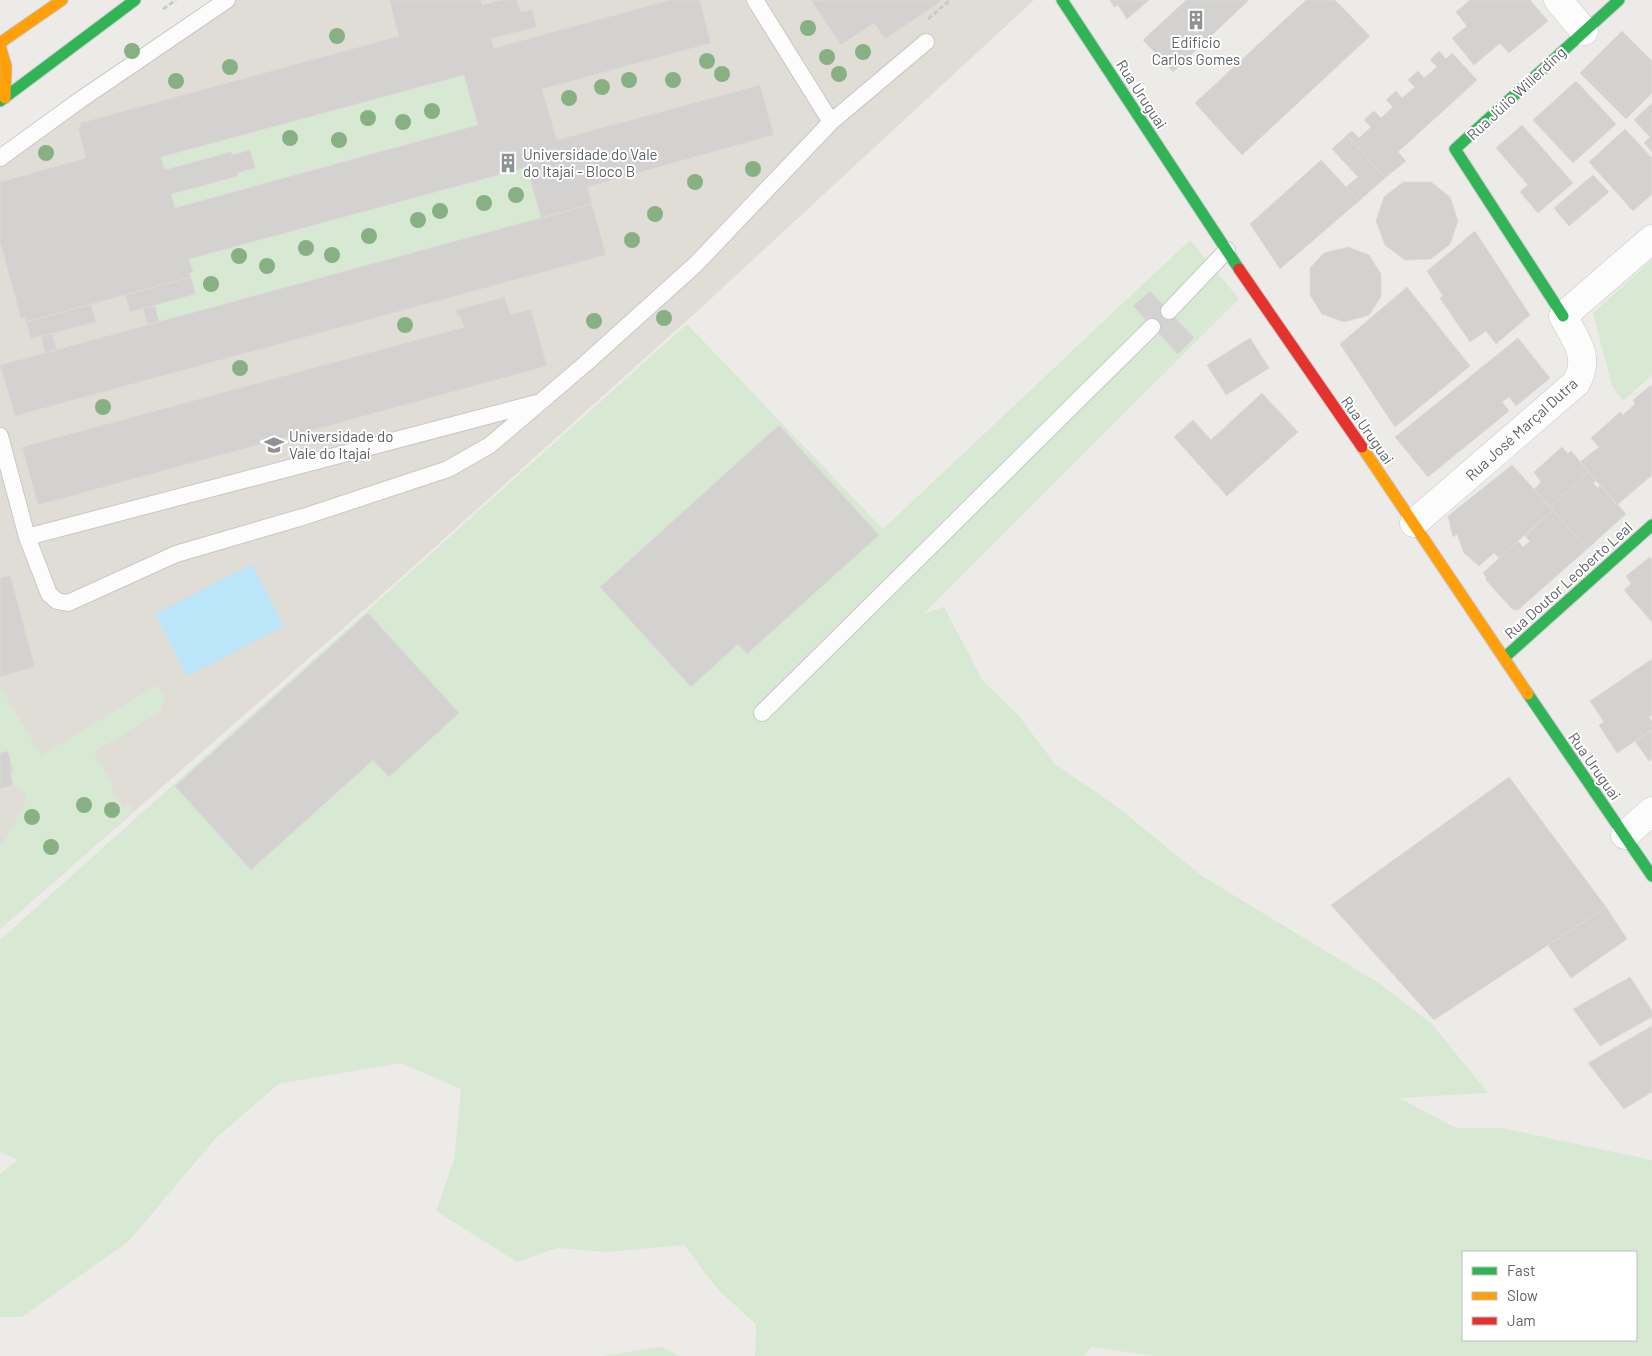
<svg xmlns="http://www.w3.org/2000/svg" width="1652" height="1356" font-family="Barlow,sans-serif">
<style>
.education{fill:#e0ddd7}
.green{fill:#d7e9d2;fill-rule:evenodd}
.water{fill:#bbe5f8}
.building{fill:#d4d2d1;stroke:#dcdad7;fill-rule:evenodd}
.lines{fill:none;stroke-linecap:round;stroke-linejoin:round}
.lane-casing{stroke:#c8c8c9;stroke-width:18}
.street-casing{stroke:#c8c8c9;stroke-width:29}
.fast-casing{stroke:#c8c8c9;stroke-width:13}
.slow-casing{stroke:#c8c8c9;stroke-width:13}
.jam-casing{stroke:#c8c8c9;stroke-width:13}
.path{stroke:#c6ccc9;stroke-width:3;stroke-dasharray:5 2.5;stroke-linecap:butt}
.lane{stroke:#fcfcfc;stroke-width:16}
.street{stroke:#fcfcfc;stroke-width:28}
.fast{stroke:#30b455;stroke-width:11}
.slow{stroke:#ff9f0a;stroke-width:11}
.jam{stroke:#e5322d;stroke-width:11}
.tree{fill:#88b183}
.labels{text-anchor:middle;dominant-baseline:central;stroke-width:4;stroke-linejoin:round;paint-order:stroke}
.poi-label{font-size:15px;fill:#5c6266;stroke:#fff;text-anchor:start}
.street-label{font-size:15px;fill:#5c6266;stroke:#fff}
</style>
<rect width="100%" height="100%" fill="#edebe8"/>
<path class="education" d="M 225,0 L 1034,0 L 703,306 L 395,583 L 0,929 L 0,159 Z"/>
<path class="green" d="M 464,75 L 478,125 L 175,208 L 171,194 L 238,176 L 237,173 L 231,152 L 165,170 L 161,157 Z
M 527,167 L 541,218 L 159,322 L 155,306 L 195,294 L 189,273 L 193,272 L 189,259 Z
M 1190,240 L 1239,299 L 923,614 L 944,607 L 983,681 L 1019,716 L 1055,764 L 1116,806 L 1202,876 L 1380,984 L 1432,1024 L 1488,1093 L 1399,1098 L 1456,1128 L 1502,1128 L 1651,1160 L 1652,1163 L 1652,1356 L 1154,1356 L 1091,1347 L 1084,1356 L 755,1356 L 756,1324 L 718,1290 L 684,1245 L 606,1252 L 557,1248 L 517,1262 L 436,1211 L 454,1160 L 461,1089 L 401,1063 L 278,1084 L 215,1139 L 129,1241 L 22,1317 L 0,1317 L 0,1174 L 18,1160 L 0,1152 L 0,940 L 687,324 L 883,529 ZM 1463,1252 L 1636,1252 L 1636,1340 L 1463,1340 Z
M 1652,260 L 1652,375 L 1623,401 L 1612,386 L 1593,313 Z
M 157,685 L 165,699 L 160,712 L 94,752 L 113,786 L 111,788 L 123,808 L 130,804 L 133,811 L 0,929 L 0,844 L 4,841 L 22,810 L 28,793 L 13,785 L 10,773 L 13,772 L 8,752 L 0,753 L 0,686 L 41,756 Z
M 662,1347 L 679,1356 L 602,1356 L 661,1347 Z"/>
<path class="water" d="M 252,564 L 284,626 L 187,676 L 155,614 Z"/>
<path class="building" d="M 389,0 L 481,0 L 482,5 L 501,0 L 517,0 L 521,12 L 532,9 L 537,27 L 491,39 L 494,48 L 670,0 L 700,0 L 711,43 L 542,89 L 557,140 L 760,85 L 774,135 L 587,187 L 592,204 L 541,218 L 527,167 L 189,259 L 193,272 L 189,273 L 191,277 L 26,322 L 25,318 L 21,319 L 0,242 L 0,182 L 86,158 L 78,128 L 81,127 L 80,123 L 399,36 ZM 464,75 L 478,125 L 175,208 L 171,194 L 238,176 L 237,173 L 255,168 L 250,150 L 232,155 L 231,152 L 165,170 L 161,157 Z
M 811,0 L 943,0 L 885,39 L 874,23 L 841,45 Z
M 1110,0 L 1149,0 L 1127,19 L 1118,5 L 1114,7 Z
M 1186,0 L 1249,0 L 1173,72 L 1143,40 Z
M 1306,0 L 1335,0 L 1370,36 L 1242,155 L 1195,103 Z
M 1470,0 L 1530,0 L 1548,21 L 1509,53 L 1500,43 L 1474,65 L 1452,38 L 1467,26 L 1456,12 Z
M 1622,31 L 1652,61 L 1652,93 L 1626,119 L 1580,73 Z
M 1439,51 L 1446,59 L 1452,53 L 1477,80 L 1398,152 L 1406,161 L 1385,178 L 1347,135 L 1352,131 L 1359,138 L 1371,127 L 1364,120 L 1374,111 L 1381,118 L 1393,107 L 1386,100 L 1396,91 L 1402,98 L 1415,87 L 1408,80 L 1418,71 L 1424,78 L 1437,67 L 1430,60 Z
M 1576,81 L 1616,124 L 1573,163 L 1533,120 Z
M 1652,103 L 1652,152 L 1644,143 L 1650,137 L 1634,120 Z
M 1522,125 L 1573,183 L 1538,213 L 1520,192 L 1528,185 L 1496,148 Z
M 1625,129 L 1652,158 L 1652,194 L 1633,211 L 1589,162 Z
M 1347,135 L 1385,178 L 1359,201 L 1346,187 L 1358,177 L 1332,149 Z
M 1321,160 L 1359,201 L 1280,269 L 1250,224 Z
M 1593,175 L 1609,192 L 1569,226 L 1554,208 Z
M 1403,182 L 1431,182 L 1450,197 L 1458,221 L 1450,244 L 1431,259 L 1405,260 L 1385,245 L 1376,221 L 1384,197 Z
M 592,204 L 606,255 L 15,416 L 0,365 Z
M 1475,231 L 1530,315 L 1496,344 L 1486,331 L 1470,342 L 1440,298 L 1443,296 L 1427,271 Z
M 1348,247 L 1369,255 L 1381,274 L 1381,297 L 1369,315 L 1344,322 L 1322,314 L 1310,295 L 1310,268 L 1324,253 Z
M 191,277 L 195,294 L 130,312 L 125,295 Z
M 1407,287 L 1470,366 L 1395,427 L 1340,344 Z
M 1150,291 L 1194,338 L 1178,354 L 1133,306 Z
M 505,297 L 510,315 L 531,309 L 547,366 L 38,505 L 22,447 L 464,327 L 460,316 L 458,317 L 456,310 Z
M 91,304 L 96,322 L 31,339 L 26,322 Z
M 155,306 L 159,322 L 148,325 L 143,308 Z
M 52,333 L 57,350 L 45,353 L 41,337 Z
M 1250,338 L 1269,368 L 1226,395 L 1207,365 Z
M 1518,338 L 1550,378 L 1516,406 L 1509,397 L 1502,402 L 1509,411 L 1428,477 L 1395,437 Z
M 1651,385 L 1652,387 L 1652,475 L 1617,505 L 1580,462 L 1599,447 L 1591,438 L 1620,412 L 1623,415 L 1635,404 L 1633,400 Z
M 1262,393 L 1298,432 L 1227,496 L 1174,437 L 1193,420 L 1211,440 Z
M 779,425 L 879,535 L 747,654 L 738,644 L 691,687 L 600,587 Z
M 1562,447 L 1568,454 L 1571,451 L 1589,472 L 1550,507 L 1534,489 L 1541,482 L 1534,472 Z
M 1512,465 L 1553,510 L 1499,558 L 1494,553 L 1479,566 L 1464,553 L 1457,534 L 1453,537 L 1448,516 Z
M 1589,472 L 1596,481 L 1593,483 L 1598,488 L 1600,485 L 1626,514 L 1587,549 L 1550,507 Z
M 1553,510 L 1587,549 L 1518,610 L 1512,609 L 1486,580 L 1486,577 L 1483,573 L 1518,541 L 1523,547 L 1530,541 L 1525,536 Z
M 1650,557 L 1652,560 L 1652,622 L 1624,590 L 1631,584 L 1626,576 Z
M 10,575 L 35,667 L 0,677 L 0,578 Z
M 368,613 L 459,713 L 389,777 L 373,760 L 251,870 L 175,786 Z
M 1652,659 L 1652,715 L 1649,717 L 1652,722 L 1652,730 L 1617,753 L 1599,725 L 1604,722 L 1590,701 Z
M 1652,730 L 1652,759 L 1649,761 L 1635,741 Z
M 8,751 L 13,772 L 10,773 L 13,785 L 0,789 L 0,753 Z
M 1509,777 L 1606,907 L 1434,1020 L 1331,905 Z
M 1606,907 L 1627,939 L 1571,978 L 1548,945 Z
M 1630,977 L 1652,1011 L 1652,1017 L 1600,1046 L 1573,1009 Z
M 1652,1026 L 1652,1092 L 1624,1109 L 1588,1063 Z"/>
<g class="lines">
<defs>
<path id="lane" d="M 755,0 L 831,122
M 0,158 L 80,100 L 227,0
M 1169,311 L 1227,250
M 0,436 L 27,537 L 49,594 L 57,601 L 68,603 L 176,554 L 306,516 L 448,469 L 490,445 L 585,364 L 696,264 L 831,122 L 926,42
M 27,537 L 537,403
M 762,713 L 1152,327"/>
<path id="street" d="M 1558,0 L 1584,31
M 1414,523 L 1576,383 C 1591,357 1576,340 1563,316 L 1652,239
M 1625,835 L 1652,811"/>
<path id="fast" d="M 1062,0 L 1239,269
M 0,101 L 135,0
M 1563,316 L 1455,149 L 1619,0
M 1505,657 L 1652,525
M 1528,694 L 1652,876"/>
<path id="slow" d="M 0,43 L 62,0
M 0,46 L 6,66 L 5,98
M 1362,447 L 1528,694"/>
<path id="jam" d="M 1239,269 L 1362,447"/>
</defs>
<use href="#lane" class="lane-casing"/>
<use href="#street" class="street-casing"/>
<use href="#fast" class="fast-casing"/>
<use href="#slow" class="slow-casing"/>
<use href="#jam" class="jam-casing"/>
<path class="path" d="M 163,9 L 176,0
M 928,19 L 950,0"/>
<use href="#lane" class="lane"/>
<use href="#street" class="street"/>
<use href="#fast" class="fast"/>
<use href="#slow" class="slow"/>
<use href="#jam" class="jam"/>
</g>
<g class="tree">
<circle cx="808" cy="28" r="8"/>
<circle cx="337" cy="36" r="8"/>
<circle cx="132" cy="51" r="8"/>
<circle cx="863" cy="52" r="8"/>
<circle cx="827" cy="57" r="8"/>
<circle cx="707" cy="61" r="8"/>
<circle cx="230" cy="67" r="8"/>
<circle cx="722" cy="74" r="8"/>
<circle cx="839" cy="74" r="8"/>
<circle cx="629" cy="80" r="8"/>
<circle cx="673" cy="80" r="8"/>
<circle cx="176" cy="81" r="8"/>
<circle cx="602" cy="87" r="8"/>
<circle cx="569" cy="98" r="8"/>
<circle cx="432" cy="111" r="8"/>
<circle cx="368" cy="118" r="8"/>
<circle cx="403" cy="122" r="8"/>
<circle cx="290" cy="138" r="8"/>
<circle cx="339" cy="140" r="8"/>
<circle cx="46" cy="153" r="8"/>
<circle cx="753" cy="169" r="8"/>
<circle cx="695" cy="182" r="8"/>
<circle cx="516" cy="195" r="8"/>
<circle cx="484" cy="203" r="8"/>
<circle cx="440" cy="211" r="8"/>
<circle cx="655" cy="214" r="8"/>
<circle cx="418" cy="220" r="8"/>
<circle cx="369" cy="236" r="8"/>
<circle cx="632" cy="240" r="8"/>
<circle cx="306" cy="248" r="8"/>
<circle cx="332" cy="255" r="8"/>
<circle cx="239" cy="256" r="8"/>
<circle cx="267" cy="266" r="8"/>
<circle cx="211" cy="284" r="8"/>
<circle cx="664" cy="318" r="8"/>
<circle cx="594" cy="321" r="8"/>
<circle cx="405" cy="325" r="8"/>
<circle cx="240" cy="368" r="8"/>
<circle cx="103" cy="407" r="8"/>
<circle cx="84" cy="805" r="8"/>
<circle cx="112" cy="810" r="8"/>
<circle cx="32" cy="817" r="8"/>
<circle cx="51" cy="847" r="8"/>
</g>
<defs>
<symbol id="building-bare" viewBox="-9 -9 18 18"><path d="M-4-6H4V6H1V3H-1V6H-4ZM-2.5-4.3h1.7v1.8h-1.7ZM.8-4.3h1.7v1.8H.8ZM-2.5-1h1.7V.8h-1.7ZM.8-1h1.7V.8H.8Z" fill="#8f9294" stroke="#fff" stroke-width="2.5" paint-order="stroke"/></symbol>
<symbol id="university-bare" viewBox="-9 -9 18 18"><path d="M0-5L7-2L0 1L-7-2ZM-4 1L0 2.5L4 1V4Q0 6-4 4Z" fill="#8f9294" stroke="#fff" stroke-width="2.5" paint-order="stroke"/></symbol>
</defs>
<g fill-rule="evenodd">
<use href="#building-bare" x="1182" y="6" width="28" height="28"/>
<use href="#building-bare" x="494" y="149" width="28" height="28"/>
<use href="#university-bare" x="260" y="431" width="28" height="28"/>
</g>
<g class="labels">
<g class="poi-label">
<text x="1196" y="42" text-anchor="middle">Edifício<tspan x="1196" dy="17">Carlos Gomes</tspan></text>
<text x="523" y="154">Universidade do Vale<tspan x="523" dy="17">do Itajaí - Bloco B</tspan></text>
<text x="289" y="436">Universidade do<tspan x="289" dy="17">Vale do Itajaí</tspan></text>
</g>
<g class="street-label">
<text transform="translate(1516 93) rotate(-43)">Rua Júlio Willerding</text>
<text transform="translate(1142 94) rotate(57)">Rua Uruguai</text>
<text transform="translate(1521 429) rotate(-42)">Rua José Marçal Dutra</text>
<text transform="translate(1368 430) rotate(55)">Rua Uruguai</text>
<text transform="translate(1568 580) rotate(-42)">Rua Doutor Leoberto Leal</text>
<text transform="translate(1595 766) rotate(55)">Rua Uruguai</text>
</g>
</g>
<rect x="1462" y="1251" width="175" height="90" fill="#ffffff" stroke="#bec0c2"/>
<rect x="1472" y="1267" width="25" height="8" fill="#30b455" stroke="#bec0c2"/>
<text x="1507" y="1276" font-size="15" fill="#5c6266">Fast</text>
<rect x="1472" y="1292" width="25" height="8" fill="#ff9f0a" stroke="#bec0c2"/>
<text x="1507" y="1301" font-size="15" fill="#5c6266">Slow</text>
<rect x="1472" y="1317" width="25" height="8" fill="#e5322d" stroke="#bec0c2"/>
<text x="1507" y="1326" font-size="15" fill="#5c6266">Jam</text>
</svg>
